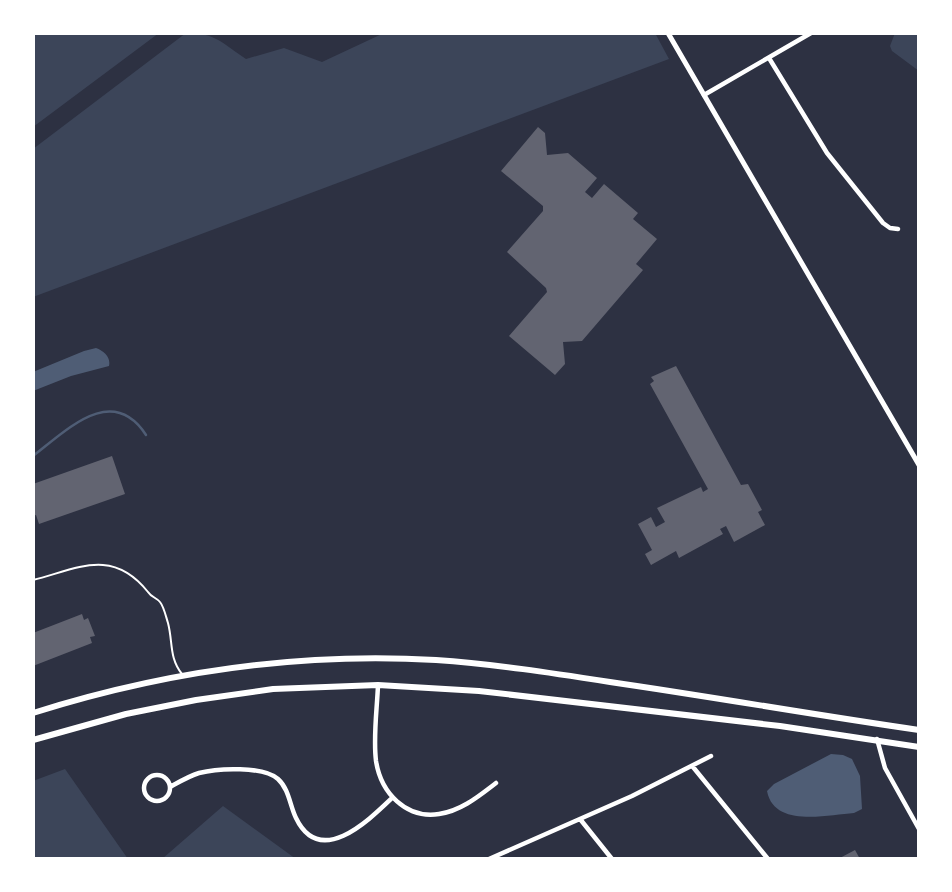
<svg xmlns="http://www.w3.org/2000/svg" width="952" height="892" font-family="'Fira Sans',sans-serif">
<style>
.green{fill:#3c4559}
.water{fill:#4f5d75}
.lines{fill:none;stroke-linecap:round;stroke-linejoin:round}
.stream{stroke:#4f5d75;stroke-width:2.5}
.building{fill:#626471}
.service{stroke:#fff;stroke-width:2}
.minor{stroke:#fff;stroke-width:4.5}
.tertiary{stroke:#fff;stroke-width:5}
.primary{stroke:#fff;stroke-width:6}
</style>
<rect width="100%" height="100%" fill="#2d3142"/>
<path class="green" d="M 33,33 L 159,33 L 33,127 Z
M 186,33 C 216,33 222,43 246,59 L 284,48 L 322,62 L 384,33 L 655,33 L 669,59 L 33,297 L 33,149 Z
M 895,33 L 919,33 L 919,71 L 892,51 L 890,46 Z
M 65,769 L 128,859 L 33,859 L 33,781 Z
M 223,806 L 296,859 L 162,859 Z"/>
<path class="water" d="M 96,348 C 104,351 111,357 109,366 L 71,376 L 33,391 L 33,372 L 84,351 Z
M 831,754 L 843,755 L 852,759 L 860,776 L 862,809 L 854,813 C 827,815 774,828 767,791 L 774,784 Z"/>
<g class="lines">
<path class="stream" d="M 33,456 C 67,430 112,383 146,435"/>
</g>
<path class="building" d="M 538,127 L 545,133 L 547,155 L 568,153 L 597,178 L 585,192 L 592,198 L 604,184 L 638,213 L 633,219 L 657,239 L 636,264 L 643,270 L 582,341 L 563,342 L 565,364 L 555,375 L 509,336 L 547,292 L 546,288 L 507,252 L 543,211 L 543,206 L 501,171 Z
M 676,366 L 741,485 L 748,484 L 762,510 L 758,512 L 765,525 L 734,542 L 726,526 L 720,529 L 723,534 L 679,558 L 676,551 L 651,565 L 645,554 L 652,550 L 638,524 L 651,517 L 656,527 L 665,522 L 657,508 L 701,487 L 703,492 L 708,489 L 650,384 L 654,381 L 651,377 Z
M 112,456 L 125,494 L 39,524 L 36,515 L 33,516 L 33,484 Z
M 82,614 L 84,620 L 88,618 L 95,636 L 90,637 L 92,643 L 33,666 L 33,633 Z
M 855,850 L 860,859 L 838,859 Z"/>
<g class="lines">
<path class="service" d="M 33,580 C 77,569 112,547 148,592 C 151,597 157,598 160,602 C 164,607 166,617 168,623 C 173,642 169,658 182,674"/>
<path class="minor" d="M 769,58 L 827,153 L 883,223 L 890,228 L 898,229
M 704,95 L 811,33
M 378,685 C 377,710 373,737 376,761 C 381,793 406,819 439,814 C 461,811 479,796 496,783
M 877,739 L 885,768 L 919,829
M 693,767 L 768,859
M144 788a13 13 0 1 1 26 0a13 13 0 1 1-26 0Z
M 170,787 C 179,782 189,776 199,773 C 218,768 263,766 278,779 C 289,789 290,806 296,818 C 320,868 368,821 392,798
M 580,819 L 612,859
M 489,859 L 632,796 L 711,756"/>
<path class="tertiary" d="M 668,33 L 919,465"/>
<path class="primary" d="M 33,713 C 163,672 299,652 436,660 C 494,664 552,673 610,682 C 713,697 815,715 919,730
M 33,740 L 126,714 L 196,700 L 273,689 L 378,685 L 479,691 L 780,726 L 919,747"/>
</g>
<rect width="952" height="892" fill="none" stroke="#ffffff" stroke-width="70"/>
</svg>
